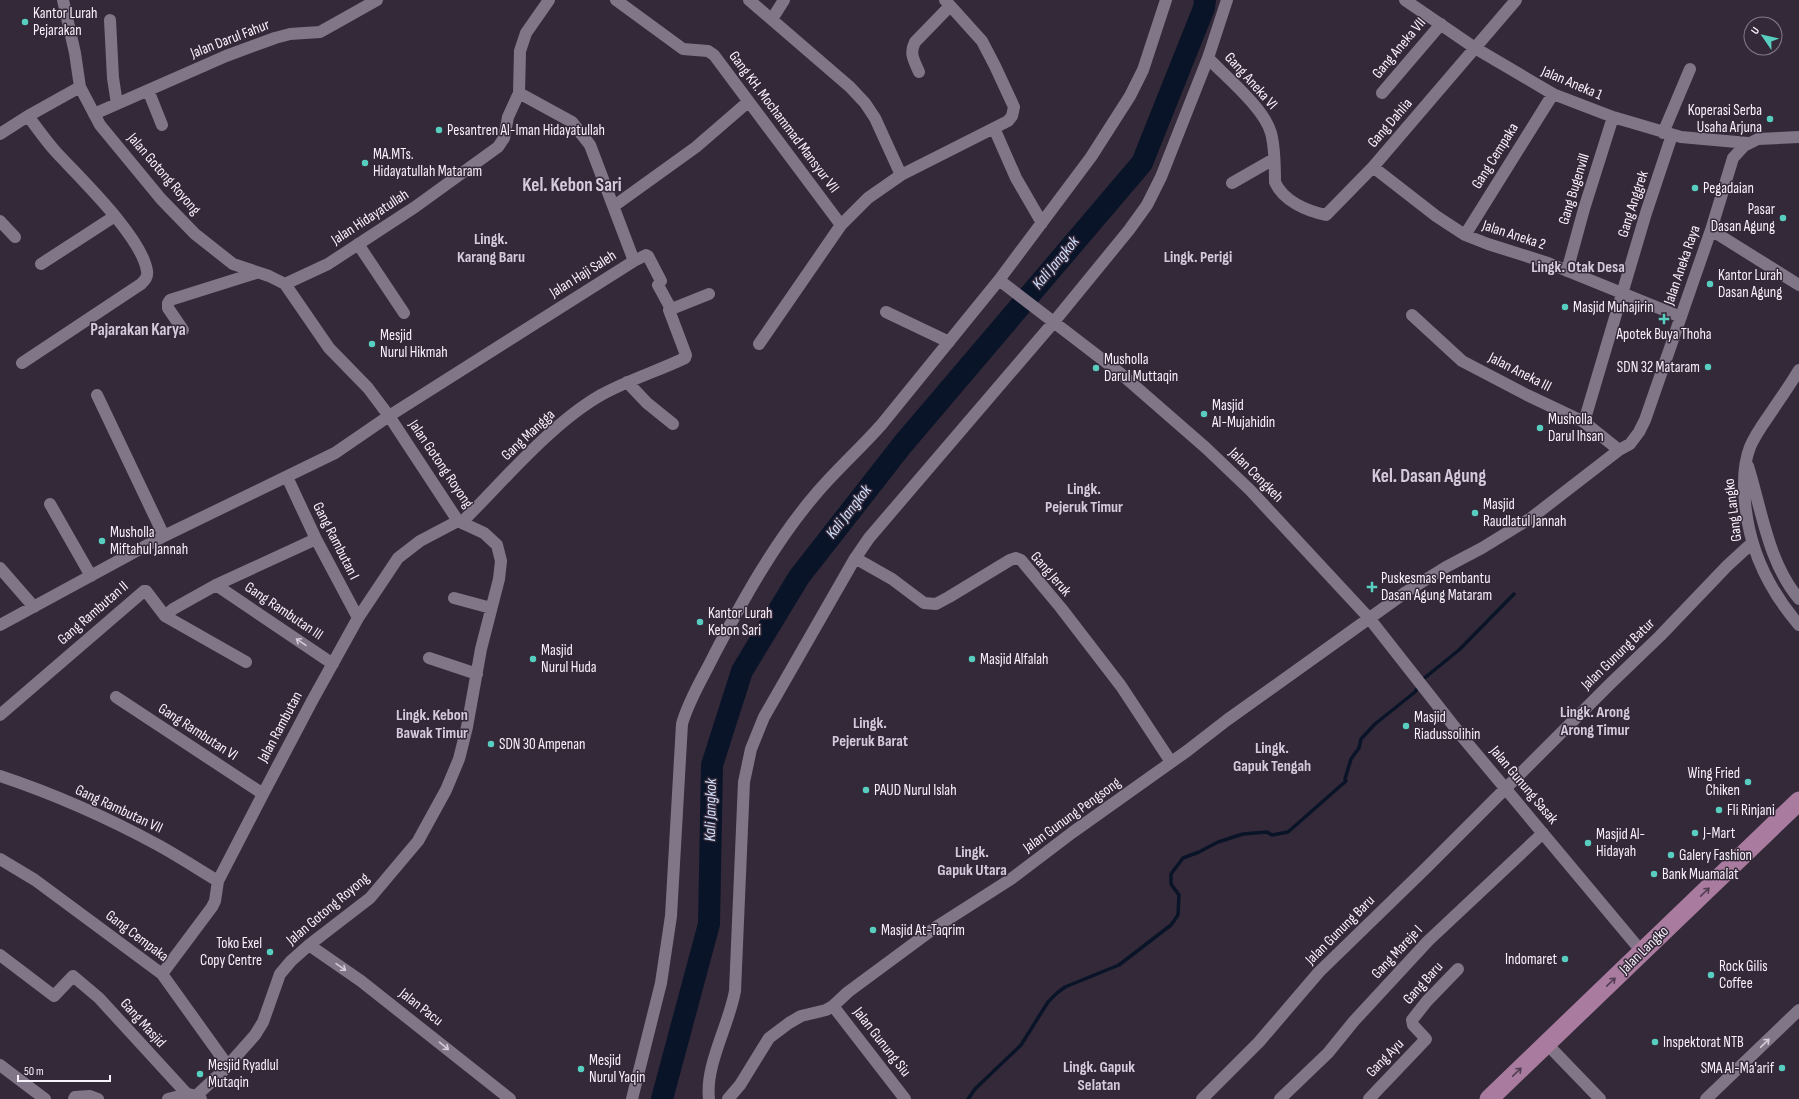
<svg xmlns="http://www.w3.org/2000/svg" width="1799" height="1099" font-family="'Sofia Sans Condensed',sans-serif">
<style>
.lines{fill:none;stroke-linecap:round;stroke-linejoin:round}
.stream{stroke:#0a1428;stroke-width:3.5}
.river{stroke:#0a1428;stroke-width:22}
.minor{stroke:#817688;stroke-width:12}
.primary{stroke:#a97b9e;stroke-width:19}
.oneway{stroke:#d4ccd8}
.oneway2{stroke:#513e52}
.poi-dot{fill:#58cec0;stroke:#342939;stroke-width:1.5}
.labels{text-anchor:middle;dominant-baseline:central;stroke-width:3;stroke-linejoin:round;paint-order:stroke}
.poi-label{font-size:15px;fill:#f7f1fb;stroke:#342939;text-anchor:start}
.street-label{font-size:15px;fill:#f7f1fb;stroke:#342939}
.neighbourhood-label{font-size:16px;font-weight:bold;fill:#d6c9dd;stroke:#342939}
.water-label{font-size:16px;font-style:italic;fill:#d1e1fd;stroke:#342939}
.quarter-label{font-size:17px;font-weight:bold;fill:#d6c9dd;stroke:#342939}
.district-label{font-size:19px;font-weight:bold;fill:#d6c9dd;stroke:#342939}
</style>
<rect width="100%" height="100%" fill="#342939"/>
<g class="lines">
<path class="stream" d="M 1422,680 L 1459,650 L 1514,594
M 968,1099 L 975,1089 L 1021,1045 L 1048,1002 L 1057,993 L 1065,987 L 1119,965 L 1171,925 L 1178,915 L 1179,895 L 1171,884 L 1171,874 L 1183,858 L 1199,852 L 1218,842 L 1243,834 L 1267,832 L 1272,835 L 1288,832 L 1346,781 L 1345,779 L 1351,759 L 1359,748 L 1361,739 L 1375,724 L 1415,692 L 1419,686"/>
<path class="river" d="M 662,1099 L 709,924 L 712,765 L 742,671 L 799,577 L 903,444 L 1142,163 L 1204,8 L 1205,0"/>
<path class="minor" d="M 63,0 L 75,53 L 80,87 L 100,125 L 161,199 L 195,234 L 233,264 L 269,276 L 285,284 L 329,348 L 368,388 L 389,416 L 458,521 L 484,533 L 497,545 L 501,561 L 499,579 L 481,649 L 467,727 L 459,759 L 446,790 L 418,841 L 370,898 L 309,945 L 291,961 L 280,974 L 263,1022 L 255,1035 L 223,1071 L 197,1095 L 201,1099
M 616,0 L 683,49 L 708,51 L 714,55 L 841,225
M 749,0 L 850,87 L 865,103 L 875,118 L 901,175
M 1405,0 L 1475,48 L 1553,94 L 1613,117 L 1681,137 L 1748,143
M 772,19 L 784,0
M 110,20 L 113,78 L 117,104
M 1208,58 C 1227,78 1264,108 1271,133 C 1275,148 1275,166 1275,182 C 1283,201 1307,211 1326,215 L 1373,167 L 1516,0
M 919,72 C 914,60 909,54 915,42 L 950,6
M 148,90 L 162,125
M 1382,93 L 1441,24
M 94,114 L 226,56 L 275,38 L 290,34 L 320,32 L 377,0
M 994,128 L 1016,178 L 1042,223
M 1663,133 L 1690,69
M 0,134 L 28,116 L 80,87
M 1373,167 L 1436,216 L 1465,235 L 1488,244 L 1548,263 L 1681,317
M 1232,183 L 1274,159
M 614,206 L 696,147 L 748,102
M 0,221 L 15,237
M 1711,230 L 1799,285
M 1465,235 L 1553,94
M 358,244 L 404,313
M 634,261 L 646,255 L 648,256 L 661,281 L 658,285 L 671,309
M 41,264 L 115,216
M 1567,271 L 1584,209 L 1613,117
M 999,280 L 1120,373 L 1206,448 L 1250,490 L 1369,618 L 1464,739 L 1642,952
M 285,284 L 328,264 L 415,207 L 498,147 L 504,138 L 508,117 L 519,93 L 520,51 L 526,33 L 549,0
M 886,312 L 949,342
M 1412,315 L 1462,361 L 1527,395 L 1584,422 L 1619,450
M 183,330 L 168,308 L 168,303 L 170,300 L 256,273
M 759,344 L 841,225 L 868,198 L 901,175 L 1008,121 L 1012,116 L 1014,107 L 995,66 L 982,41 L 945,0
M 22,363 L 141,284 C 145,280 148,277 147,271 C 142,237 80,178 56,152 C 46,141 37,128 28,116
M 1799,370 C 1790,385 1780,399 1770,414 C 1763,424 1755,435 1750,447 C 1743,465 1743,483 1745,502 C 1749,549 1768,589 1799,625
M 627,382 L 647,403 L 673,424
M 97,395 L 164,536
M 1584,422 L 1646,213 L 1672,135
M 1748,466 C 1762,511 1768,562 1799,599
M 287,477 L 316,539 L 358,618
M 50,504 L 91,576
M 464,524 L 466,518 C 506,478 552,423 601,395 C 628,380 658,371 685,358 L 686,355 L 669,310 L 709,294
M 855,558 L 892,579 L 924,603 L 936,604 L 949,597 L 1010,560 L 1016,558 L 1021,560 L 1061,608 L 1121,686 L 1171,762
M 0,568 L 34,607
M 216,585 L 333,664
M 454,598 L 491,608
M 165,616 L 246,662
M 0,625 L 164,536 L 335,453 L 389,416 L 634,261 L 590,145 L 572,122 L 519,93
M 429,658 L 477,674
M 116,697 L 263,794
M 0,715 L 144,591 L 146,591 L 165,616 L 173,609 L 216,585 L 316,539
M 0,776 C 54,794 108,818 158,845 C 178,856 198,869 218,881
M 0,859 L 35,880 L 162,974 L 228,1066
M 309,945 L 361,981 L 510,1099
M 0,955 L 54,996 L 73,976 L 99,998 L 187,1094
M 162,974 L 212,907 L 215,901 L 218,881 L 263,794 L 312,701 L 358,618 L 398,558 L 420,541 L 458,521
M 833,1006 L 905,1099
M 1546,1043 L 1600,1099
M 0,1065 L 45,1099
M 74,1099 L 75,1097 L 90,1096 L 98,1099
M 168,1099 L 187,1094 L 192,1095
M 632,1099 L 661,983 L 671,916 L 682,724 C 689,699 704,676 715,653 C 744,598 775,542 815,495 C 836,470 860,449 882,424 L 999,280 L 1091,157 L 1130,96 L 1143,70 L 1166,0
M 709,1099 C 705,1065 729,1025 735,991 L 744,782 L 751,749 L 764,717 L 854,560 L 869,538 L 1053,323 L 1129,230 L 1147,205 L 1161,177 L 1208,58 L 1227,0
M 728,1099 L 740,1085 L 769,1038 L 789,1023 L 801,1016 L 826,1010 L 833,1006 L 848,992 L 936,927 L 1011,879 L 1073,832 L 1187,751 L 1227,720 L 1406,592 L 1446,567 L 1482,548 L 1531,518 L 1619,450 L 1630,444 L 1639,432 L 1645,420 L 1711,230 L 1733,158 L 1744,146 L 1758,139 L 1799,137
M 1202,1099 L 1259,1042 L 1319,972 L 1425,869 L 1610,684 L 1660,636 L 1727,566 L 1752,543
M 1280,1099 L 1328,1053 L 1354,1021 L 1428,941 L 1543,833
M 1369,1099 L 1426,1039 L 1413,1025 L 1412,1020 L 1427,1001 L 1458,969
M 1706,1099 L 1799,1010"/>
<path class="primary" d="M 1489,1099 L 1799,801"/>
</g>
<defs><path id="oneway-shaft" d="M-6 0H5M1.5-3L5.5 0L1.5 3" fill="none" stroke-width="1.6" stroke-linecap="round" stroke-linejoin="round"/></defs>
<g class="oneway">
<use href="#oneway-shaft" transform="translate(301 642) rotate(-146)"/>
<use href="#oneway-shaft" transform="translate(341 967) rotate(35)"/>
<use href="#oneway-shaft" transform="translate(1765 1043) rotate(-44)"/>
<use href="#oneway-shaft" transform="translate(444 1046) rotate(39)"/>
</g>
<g class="oneway2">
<use href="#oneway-shaft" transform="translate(1705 892) rotate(-44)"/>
<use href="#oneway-shaft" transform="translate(1611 982) rotate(-44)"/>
<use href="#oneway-shaft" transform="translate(1517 1072) rotate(-44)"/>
</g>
<g class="poi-dot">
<circle cx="25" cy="22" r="4"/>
<circle cx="1770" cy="119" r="4"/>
<circle cx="439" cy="130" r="4"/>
<circle cx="365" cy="163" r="4"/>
<circle cx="1695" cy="188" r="4"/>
<circle cx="1783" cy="218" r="4"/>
<circle cx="1710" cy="284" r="4"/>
<circle cx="1565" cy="307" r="4"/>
<path d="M1662 313h4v4h4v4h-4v4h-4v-4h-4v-4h4z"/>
<circle cx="372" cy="344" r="4"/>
<circle cx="1708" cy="367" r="4"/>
<circle cx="1096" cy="368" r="4"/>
<circle cx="1204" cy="414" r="4"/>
<circle cx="1540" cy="428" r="4"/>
<circle cx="1475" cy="513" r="4"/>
<circle cx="102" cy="541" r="4"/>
<path d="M1370 581h4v4h4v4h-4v4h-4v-4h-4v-4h4z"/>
<circle cx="700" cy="622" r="4"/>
<circle cx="533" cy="659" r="4"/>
<circle cx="972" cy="659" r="4"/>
<circle cx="1406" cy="726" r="4"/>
<circle cx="491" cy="744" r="4"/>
<circle cx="1748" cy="782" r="4"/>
<circle cx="866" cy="790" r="4"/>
<circle cx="1719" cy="810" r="4"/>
<circle cx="1695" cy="833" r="4"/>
<circle cx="1588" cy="843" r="4"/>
<circle cx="1671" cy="855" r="4"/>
<circle cx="1654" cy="874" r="4"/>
<circle cx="873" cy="930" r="4"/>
<circle cx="270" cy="952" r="4"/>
<circle cx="1565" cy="959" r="4"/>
<circle cx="1711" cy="975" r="4"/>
<circle cx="1655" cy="1042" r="4"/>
<circle cx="1782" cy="1068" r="4"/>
<circle cx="581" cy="1069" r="4"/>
<circle cx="200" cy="1074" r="4"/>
</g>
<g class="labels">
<g class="poi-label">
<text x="33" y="13">Kantor Lurah<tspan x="33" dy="17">Pejarakan</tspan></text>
<text x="1762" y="110" text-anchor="end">Koperasi Serba<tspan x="1762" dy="17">Usaha Arjuna</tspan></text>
<text x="447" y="130">Pesantren Al-Iman Hidayatullah</text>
<text x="373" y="154">MA.MTs.<tspan x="373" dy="17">Hidayatullah Mataram</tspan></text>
<text x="1703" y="188">Pegadaian</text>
<text x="1775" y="209" text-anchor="end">Pasar<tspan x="1775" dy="17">Dasan Agung</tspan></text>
<text x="1718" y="275">Kantor Lurah<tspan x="1718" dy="17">Dasan Agung</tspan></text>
<text x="1573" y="307">Masjid Muhajirin</text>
<text x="1664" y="334" text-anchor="middle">Apotek Buya Thoha</text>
<text x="380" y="335">Mesjid<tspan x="380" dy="17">Nurul Hikmah</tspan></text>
<text x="1104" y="359">Musholla<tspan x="1104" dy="17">Darul Muttaqin</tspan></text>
<text x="1700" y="367" text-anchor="end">SDN 32 Mataram</text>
<text x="1212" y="405">Masjid<tspan x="1212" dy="17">Al-Mujahidin</tspan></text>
<text x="1548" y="419">Musholla<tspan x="1548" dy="17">Darul Ihsan</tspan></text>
<text x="1483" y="504">Masjid<tspan x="1483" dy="17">Raudlatul Jannah</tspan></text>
<text x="110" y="532">Musholla<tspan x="110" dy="17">Miftahul Jannah</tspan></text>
<text x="1381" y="578">Puskesmas Pembantu<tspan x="1381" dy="17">Dasan Agung Mataram</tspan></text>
<text x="708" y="613">Kantor Lurah<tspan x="708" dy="17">Kebon Sari</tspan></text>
<text x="541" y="650">Masjid<tspan x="541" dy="17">Nurul Huda</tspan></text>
<text x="980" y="659">Masjid Alfalah</text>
<text x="1414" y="717">Masjid<tspan x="1414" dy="17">Riadussolihin</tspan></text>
<text x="499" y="744">SDN 30 Ampenan</text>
<text x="1740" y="773" text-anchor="end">Wing Fried<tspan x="1740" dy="17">Chiken</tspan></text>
<text x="874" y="790">PAUD Nurul Islah</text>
<text x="1727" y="810">Fli Rinjani</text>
<text x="1703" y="833">J-Mart</text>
<text x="1596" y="834">Masjid Al-<tspan x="1596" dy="17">Hidayah</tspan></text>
<text x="1679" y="855">Galery Fashion</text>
<text x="1662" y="874">Bank Muamalat</text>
<text x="881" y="930">Masjid At-Taqrim</text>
<text x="262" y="943" text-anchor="end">Toko Exel<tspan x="262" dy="17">Copy Centre</tspan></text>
<text x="1557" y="959" text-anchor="end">Indomaret</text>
<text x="1719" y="966">Rock Gilis<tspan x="1719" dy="17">Coffee</tspan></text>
<text x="1663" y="1042">Inspektorat NTB</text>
<text x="589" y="1060">Mesjid<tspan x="589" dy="17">Nurul Yaqin</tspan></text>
<text x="208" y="1065">Mesjid Ryadlul<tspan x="208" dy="17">Mutaqin</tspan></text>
<text x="1774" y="1068" text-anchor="end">SMA Al-Ma'arif</text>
</g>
<g class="street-label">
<text transform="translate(230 39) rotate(-21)">Jalan Darul Fahur</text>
<text transform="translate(1399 48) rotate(-50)">Gang Aneka VII</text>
<text transform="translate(1251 81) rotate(48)">Gang Aneka VI</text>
<text transform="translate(1572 83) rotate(23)">Jalan Aneka 1</text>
<text transform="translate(784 122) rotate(53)">Gang KH. Mochammad Mansyur VII</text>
<text transform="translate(1390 123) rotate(-49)">Gang Dahlia</text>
<text transform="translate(1495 156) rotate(-58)">Gang Cempaka</text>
<text transform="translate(164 174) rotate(49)">Jalan Gotong Royong</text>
<text transform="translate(1574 189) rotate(-73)">Gang Bugenvill</text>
<text transform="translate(1633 204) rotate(-72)">Gang Anggrek</text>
<text transform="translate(370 217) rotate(-33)">Jalan Hidayatullah</text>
<text transform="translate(1514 235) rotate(18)">Jalan Aneka 2</text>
<text transform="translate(1682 265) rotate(-71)">Jalan Aneka Raya</text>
<text transform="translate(583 274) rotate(-32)">Jalan Haji Saleh</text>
<text transform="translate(1520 372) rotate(27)">Jalan Aneka III</text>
<text transform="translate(528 435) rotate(-43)">Gang Mangga</text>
<text transform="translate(441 464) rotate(56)">Jalan Gotong Royong</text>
<text transform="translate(1256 475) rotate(45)">Jalan Cengkeh</text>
<text transform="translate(1733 510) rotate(-97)">Gang Langko</text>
<text transform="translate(336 541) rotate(63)">Gang Rambutan I</text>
<text transform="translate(1051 574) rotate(49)">Gang Jeruk</text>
<text transform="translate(284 611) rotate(34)">Gang Rambutan III</text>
<text transform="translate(93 613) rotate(-41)">Gang Rambutan II</text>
<text transform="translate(1618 654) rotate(-44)">Jalan Gunung Batur</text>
<text transform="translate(280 727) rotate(-62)">Jalan Rambutan</text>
<text transform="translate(198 732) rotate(33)">Gang Rambutan VI</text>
<text transform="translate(1524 785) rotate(50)">Jalan Gunung Sasak</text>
<text transform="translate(119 809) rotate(25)">Gang Rambutan VII</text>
<text transform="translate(1072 815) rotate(-36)">Jalan Gunung Pengsong</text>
<text transform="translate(328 909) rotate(-40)">Jalan Gotong Royong</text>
<text transform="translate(1340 930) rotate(-45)">Jalan Gunung Baru</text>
<text transform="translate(137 936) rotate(37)">Gang Cempaka</text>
<text transform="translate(1644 950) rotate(-44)">Jalan Langko</text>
<text transform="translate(1397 952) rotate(-47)">Gang Mareje I</text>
<text transform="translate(1423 983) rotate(-48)">Gang Baru</text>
<text transform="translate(421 1007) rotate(38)">Jalan Pacu</text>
<text transform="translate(143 1023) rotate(48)">Gang Masjid</text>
<text transform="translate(882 1042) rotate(52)">Jalan Gunung Siu</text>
<text transform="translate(1385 1058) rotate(-46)">Gang Ayu</text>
</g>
<g class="neighbourhood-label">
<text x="491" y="239">Lingk.<tspan x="491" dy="18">Karang Baru</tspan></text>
<text x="1198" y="257">Lingk. Perigi</text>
<text x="1578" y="267">Lingk. Otak Desa</text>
<text x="1084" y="489">Lingk.<tspan x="1084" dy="18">Pejeruk Timur</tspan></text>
<text x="1595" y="712">Lingk. Arong<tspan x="1595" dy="18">Arong Timur</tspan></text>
<text x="432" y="715">Lingk. Kebon<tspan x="432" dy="18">Bawak Timur</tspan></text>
<text x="870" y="723">Lingk.<tspan x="870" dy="18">Pejeruk Barat</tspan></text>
<text x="1272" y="748">Lingk.<tspan x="1272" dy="18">Gapuk Tengah</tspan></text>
<text x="972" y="852">Lingk.<tspan x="972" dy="18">Gapuk Utara</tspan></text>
<text x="1099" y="1067">Lingk. Gapuk<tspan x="1099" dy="18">Selatan</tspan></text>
</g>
<g class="water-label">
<text transform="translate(1056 263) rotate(-50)">Kali Jangkok</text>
<text transform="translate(849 512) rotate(-52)">Kali Jangkok</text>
<text transform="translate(711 810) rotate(-89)">Kali Jangkok</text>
</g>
<g class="quarter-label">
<text x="138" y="330">Pajarakan Karya</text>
</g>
<g class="district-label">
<text x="572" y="185">Kel. Kebon Sari</text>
<text x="1429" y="476">Kel. Dasan Agung</text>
</g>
</g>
<g transform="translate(1763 36) rotate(304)"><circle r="19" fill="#342939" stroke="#827987"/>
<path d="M0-3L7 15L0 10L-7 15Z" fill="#58cec0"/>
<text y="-6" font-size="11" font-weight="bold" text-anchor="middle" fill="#f7f1fb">U</text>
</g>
<path d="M18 1075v6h92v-6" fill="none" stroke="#f7f1fb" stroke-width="2"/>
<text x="24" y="1075" font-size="12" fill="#f7f1fb" stroke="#342939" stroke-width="3" paint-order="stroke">50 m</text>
</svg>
